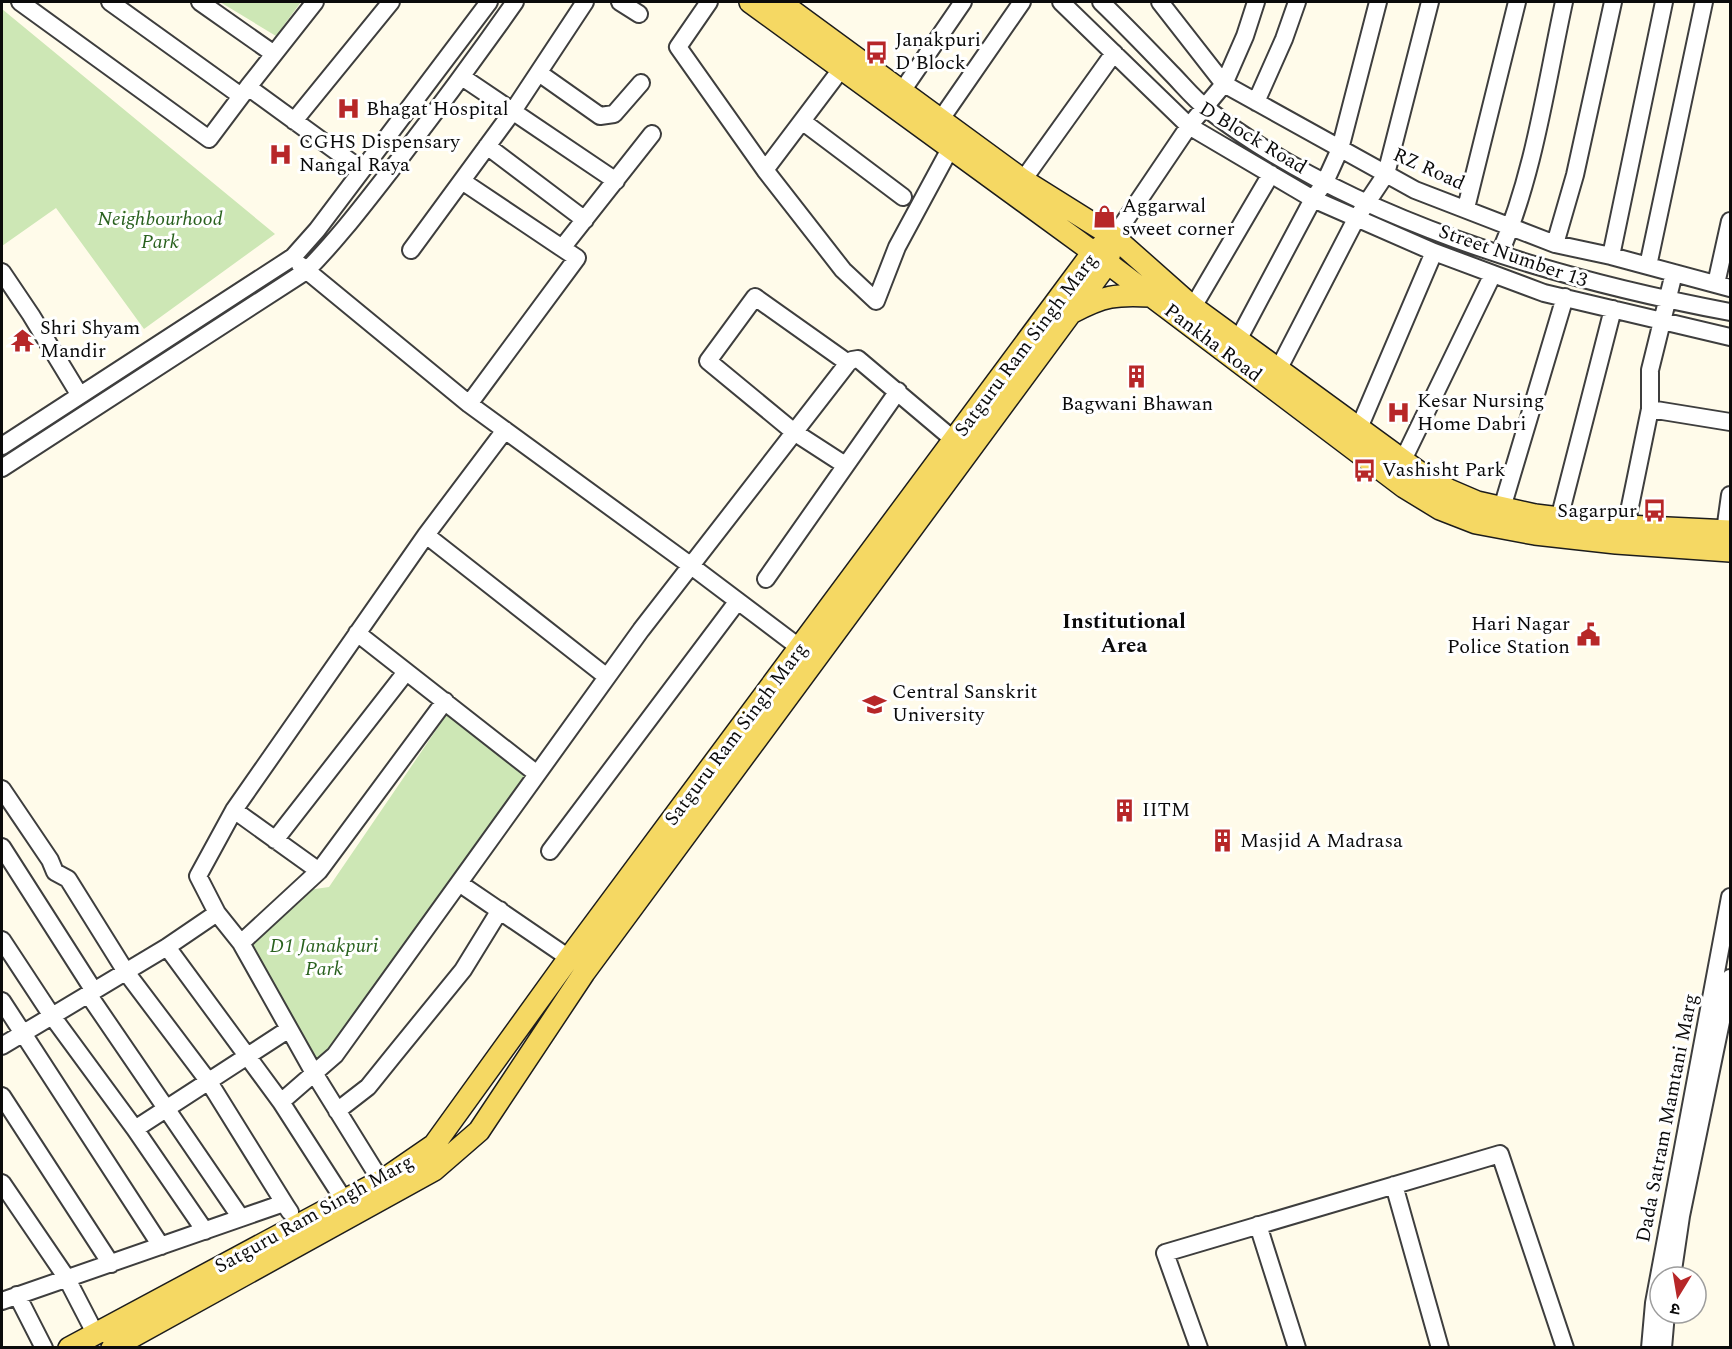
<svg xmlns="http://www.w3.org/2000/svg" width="1732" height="1349" font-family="Spectral,'Noto Sans Devanagari',serif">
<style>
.grass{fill:#cde7b5}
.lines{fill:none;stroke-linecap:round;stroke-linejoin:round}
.minor-casing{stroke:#3e3e3e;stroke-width:20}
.major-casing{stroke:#1c1c1c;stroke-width:24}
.minor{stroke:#fff;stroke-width:16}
.major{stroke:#f5d863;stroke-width:21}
.labels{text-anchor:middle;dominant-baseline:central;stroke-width:6;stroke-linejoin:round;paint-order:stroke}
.poi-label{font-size:20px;fill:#0b0b0b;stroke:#fff;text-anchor:start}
.street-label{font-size:20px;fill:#0b0b0b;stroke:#fff}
.park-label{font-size:20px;font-style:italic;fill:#29611e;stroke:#fff}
.neighbourhood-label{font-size:21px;font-weight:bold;fill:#0b0b0b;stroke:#fff}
</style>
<rect width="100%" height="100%" fill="#fffbea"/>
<path class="grass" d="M 220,2 L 301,2 L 276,36 Z
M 2,9 L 275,234 L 144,329 L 56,208 L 2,246 Z
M 447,714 L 527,774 L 331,1050 L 318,1061 L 246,946 L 308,890 L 329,887 Z"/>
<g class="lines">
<defs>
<path id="minor" d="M 20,2 L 209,139 L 248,87 L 362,170
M 110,2 L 241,96
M 200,2 L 274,54
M 620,2 L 639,14
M 709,2 L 678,47 L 765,170 L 843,270 L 876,301 L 897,247 L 951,147
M 1061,2 L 1189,126 L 1313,199 L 1434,252 L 1544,293 L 1730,337
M 1101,2 C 1125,25 1148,49 1171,73 C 1182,84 1193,98 1206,108 C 1349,219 1555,279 1730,312
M 1160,2 L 1224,84 L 1415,190 L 1555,244 L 1611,256 L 1730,288
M 539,73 L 600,116 L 614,114 L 641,83
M 462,77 L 616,181
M 248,87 L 315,2
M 902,91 L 963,2
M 1256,102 L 1284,39 L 1297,2
M 941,119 L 1022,2
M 294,121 L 391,2
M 802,121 L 903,197
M 487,146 L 585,220
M 765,170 L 842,68
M 1023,180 L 1114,53
M 462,181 L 562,248
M 1466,208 L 1517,2
M 1114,237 L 1189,126 L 1224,84 L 1245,36 L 1256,2
M 1555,244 L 1575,175 L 1613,2
M 411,250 L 513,111 L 585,2
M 1500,253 C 1534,174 1546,85 1564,2
M 1611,256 L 1664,2
M 300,265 L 469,404 L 690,565 L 808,654
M 1648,266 L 1704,2
M 2,272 L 31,315 L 79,394
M 1716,284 L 1730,221
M 1193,307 L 1271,174
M 1238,340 L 1313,199 L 1325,182 L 1340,149 L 1378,2
M 1278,370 L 1356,219 L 1386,174 L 1430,2
M 469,404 L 577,258 L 562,248 L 652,134
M 1650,409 L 1650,370 L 1674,273
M 1359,428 L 1434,252
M 2,446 L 293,257 L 317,230 L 489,2
M 1403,460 L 1493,274
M 845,465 L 794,432 L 708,361 L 755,297 L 848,363
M 2,468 L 306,271 C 340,237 368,199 398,161 C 438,109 477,56 515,2
M 1502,508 L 1565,297
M 1559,519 L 1613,309
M 1626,526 L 1650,409 L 1730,422
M 1725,531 L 1730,495
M 426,535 L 607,677
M 766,579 L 898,391
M 357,633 L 537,774
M 2,789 L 50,860 L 55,872 L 68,879 L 126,972 L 209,1082 L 286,1206
M 234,810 L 319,871
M 275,840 L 406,672
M 2,847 L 94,991
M 550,851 L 737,602
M 459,883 L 569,958
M 2,940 L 52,1016 L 135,1129 L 205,1231
M 241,943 L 319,871 L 445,701
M 167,947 L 281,1102 L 344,1200
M 88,994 L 241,1218
M 2,1001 L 161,1246
M 2,1046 L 167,947 L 217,913
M 2,1096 L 111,1264
M 281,1102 L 335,1055 L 641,630 L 848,363 L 852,360 L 858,359 L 954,440
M 337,1111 L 368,1087 L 393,1056 L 463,970 L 500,910
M 135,1129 L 289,1029
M 381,1181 L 314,1073 L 241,943 L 217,913 L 198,876 L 234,810 L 426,535 L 505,430
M 2,1183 L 66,1277 L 95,1333
M 1394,1185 L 1440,1348
M 1258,1225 L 1297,1348
M 1672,1277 L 1681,1216 L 1730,978
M 17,1295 L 44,1348
M 2,1301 L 281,1204 L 286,1206 L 290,1212
M 1199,1348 L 1165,1253 L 1500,1154 L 1565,1348
M 1650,1348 L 1654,1303 L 1730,897
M 1663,1348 L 1666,1313"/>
<path id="major" d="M 750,2 L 1093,252 L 1404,487 L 1440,509 L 1476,523 L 1535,534 L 1616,543 L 1730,551
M 780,2 L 1023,180 L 1114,237 L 1193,307 L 1419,472 L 1449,490 L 1477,502 L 1535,515 L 1626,526 L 1730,531
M 1073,312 C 1103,296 1116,294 1150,296
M 69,1348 L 386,1178 L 434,1145 L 569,958 L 1093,252 L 1114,237
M 112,1348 L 434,1170 L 479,1131 L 584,973 L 1107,264 L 1114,237"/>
</defs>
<use href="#minor" class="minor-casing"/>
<use href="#major" class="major-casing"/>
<use href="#minor" class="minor"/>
<use href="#major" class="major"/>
</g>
<defs>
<symbol id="bus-bare" viewBox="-9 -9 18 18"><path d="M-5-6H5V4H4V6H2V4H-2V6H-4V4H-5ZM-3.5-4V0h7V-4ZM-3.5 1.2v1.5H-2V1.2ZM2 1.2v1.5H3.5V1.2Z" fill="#b72728" stroke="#fff" stroke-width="2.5" paint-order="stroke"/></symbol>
<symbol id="hospital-bare" viewBox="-9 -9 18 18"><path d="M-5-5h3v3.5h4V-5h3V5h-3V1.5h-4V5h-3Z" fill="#b72728" stroke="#fff" stroke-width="2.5" paint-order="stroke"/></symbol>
<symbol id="shop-bare" viewBox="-9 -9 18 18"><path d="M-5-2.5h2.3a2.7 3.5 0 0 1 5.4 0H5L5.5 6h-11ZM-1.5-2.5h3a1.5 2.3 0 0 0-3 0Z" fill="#b72728" stroke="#fff" stroke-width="2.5" paint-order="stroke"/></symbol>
<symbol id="temple-bare" viewBox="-9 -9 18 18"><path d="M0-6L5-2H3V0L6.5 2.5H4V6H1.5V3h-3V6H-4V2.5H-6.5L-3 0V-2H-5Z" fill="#b72728" stroke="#fff" stroke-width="2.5" paint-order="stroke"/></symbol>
<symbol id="building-bare" viewBox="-9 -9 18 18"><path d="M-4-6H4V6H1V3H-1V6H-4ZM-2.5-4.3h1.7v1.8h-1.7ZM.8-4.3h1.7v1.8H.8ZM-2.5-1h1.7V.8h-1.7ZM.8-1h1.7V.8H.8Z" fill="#b72728" stroke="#fff" stroke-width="2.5" paint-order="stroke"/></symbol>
<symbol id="civic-bare" viewBox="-9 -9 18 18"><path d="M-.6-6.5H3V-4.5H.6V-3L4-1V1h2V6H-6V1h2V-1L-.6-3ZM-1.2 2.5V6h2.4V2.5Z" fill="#b72728" stroke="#fff" stroke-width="2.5" paint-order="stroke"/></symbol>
<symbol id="university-bare" viewBox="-9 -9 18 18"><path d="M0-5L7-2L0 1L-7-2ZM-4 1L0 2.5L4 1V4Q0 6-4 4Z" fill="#b72728" stroke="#fff" stroke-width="2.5" paint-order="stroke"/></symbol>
</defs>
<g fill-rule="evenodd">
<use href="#bus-bare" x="860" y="36" width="33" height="33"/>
<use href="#hospital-bare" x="332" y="92" width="33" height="33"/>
<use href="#hospital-bare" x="264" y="138" width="33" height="33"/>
<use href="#shop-bare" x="1088" y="200" width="33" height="33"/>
<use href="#temple-bare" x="6" y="324" width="33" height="33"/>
<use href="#building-bare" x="1120" y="360" width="33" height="33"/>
<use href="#hospital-bare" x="1382" y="396" width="33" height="33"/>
<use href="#bus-bare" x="1348" y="454" width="33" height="33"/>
<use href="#bus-bare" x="1638" y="494" width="33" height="33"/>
<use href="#civic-bare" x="1572" y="618" width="33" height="33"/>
<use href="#university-bare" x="858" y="688" width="33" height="33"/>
<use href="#building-bare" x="1108" y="794" width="33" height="33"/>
<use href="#building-bare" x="1206" y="824" width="33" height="33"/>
</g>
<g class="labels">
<g class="poi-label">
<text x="895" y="40">Janakpuri<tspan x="895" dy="23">D Block</tspan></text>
<text x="366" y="109">Bhagat Hospital</text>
<text x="299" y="142">CGHS Dispensary<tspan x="299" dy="23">Nangal Raya</tspan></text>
<text x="1122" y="206">Aggarwal<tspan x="1122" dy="23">sweet corner</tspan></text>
<text x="40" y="328">Shri Shyam<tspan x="40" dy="23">Mandir</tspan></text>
<text x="1417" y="401">Kesar Nursing<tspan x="1417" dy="23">Home Dabri</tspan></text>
<text x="1137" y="404" text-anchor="middle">Bagwani Bhawan</text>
<text x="1382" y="470">Vashisht Park</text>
<text x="1637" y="511" text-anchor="end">Sagarpur</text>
<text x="1570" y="624" text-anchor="end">Hari Nagar<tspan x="1570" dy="23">Police Station</tspan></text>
<text x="892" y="692">Central Sanskrit<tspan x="892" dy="23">University</tspan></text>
<text x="1142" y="810">IITM</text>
<text x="1240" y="841">Masjid A Madrasa</text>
</g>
<g class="street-label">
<text transform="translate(1253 138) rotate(31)">D Block Road</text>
<text transform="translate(1429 169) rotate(24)">RZ Road</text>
<text transform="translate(1513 256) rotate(19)">Street Number 13</text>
<text transform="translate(1213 343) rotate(37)">Pankha Road</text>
<text transform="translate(1026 345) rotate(-53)">Satguru Ram Singh Marg</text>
<text transform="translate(736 734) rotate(-53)">Satguru Ram Singh Marg</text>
<text transform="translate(1667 1118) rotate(-79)">Dada Satram Mamtani Marg</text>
<text transform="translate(314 1214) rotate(-29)">Satguru Ram Singh Marg</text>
</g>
<g class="park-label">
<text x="160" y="219">Neighbourhood<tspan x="160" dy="23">Park</tspan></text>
<text x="324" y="946">D1 Janakpuri<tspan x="324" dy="23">Park</tspan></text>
</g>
<g class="neighbourhood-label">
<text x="1124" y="622">Institutional<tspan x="1124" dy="24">Area</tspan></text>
</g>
</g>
<rect width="1732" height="1349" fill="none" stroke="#0b0b0b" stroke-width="6"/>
<g transform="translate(1678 1295) rotate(191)"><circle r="28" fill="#ffffff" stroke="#9d9d9d" stroke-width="1.5"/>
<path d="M0-4.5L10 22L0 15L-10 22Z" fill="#b72728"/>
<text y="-9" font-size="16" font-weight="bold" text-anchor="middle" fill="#0b0b0b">उ</text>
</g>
</svg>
